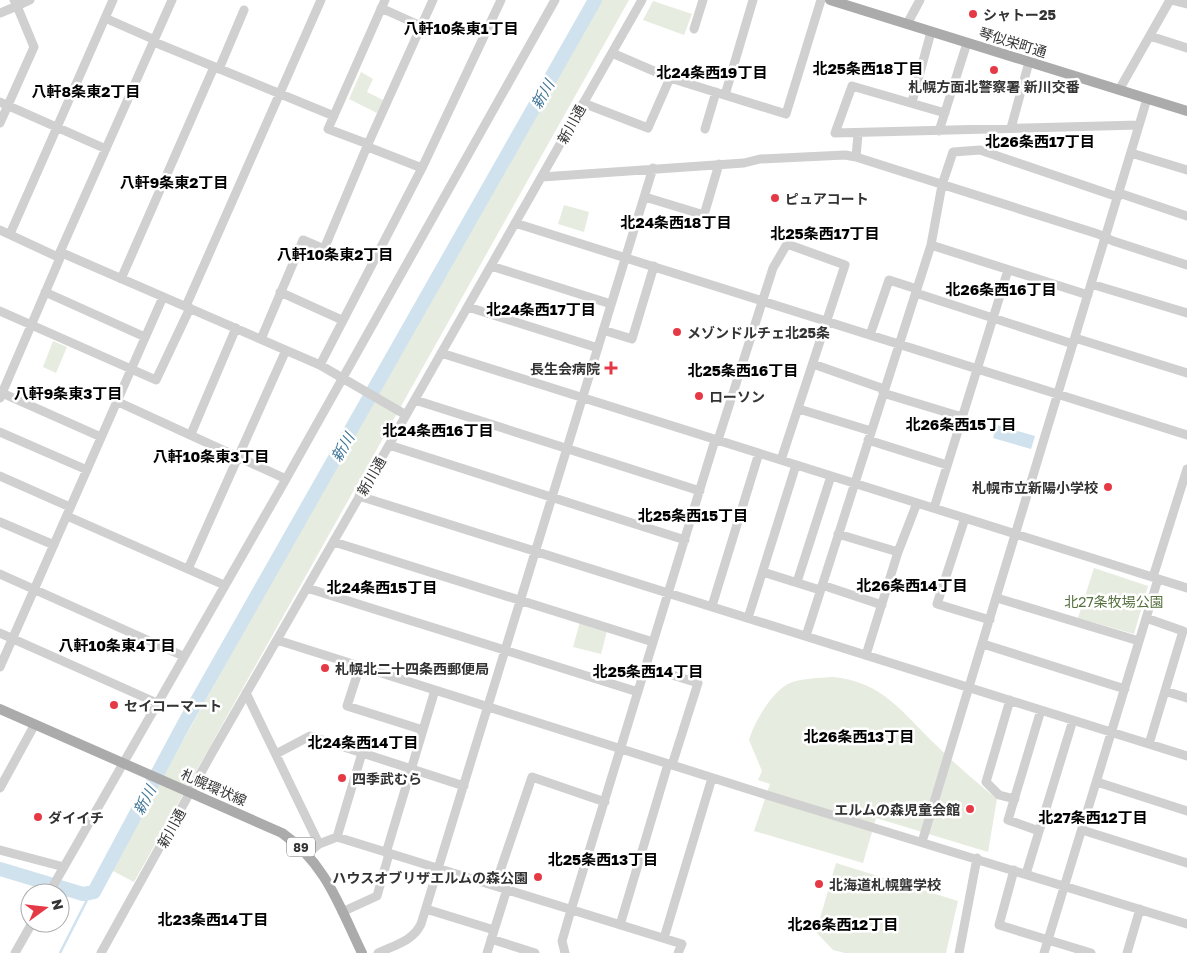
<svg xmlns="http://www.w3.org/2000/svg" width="1187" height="953" font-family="'Golos Text','Noto Sans JP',sans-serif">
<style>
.green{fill:#e6ecdf}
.water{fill:#cfe2ee}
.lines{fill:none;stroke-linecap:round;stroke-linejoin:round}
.stream{stroke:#cfe2ee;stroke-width:2.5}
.river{stroke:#cfe2ee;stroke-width:14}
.minor{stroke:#d0d0d0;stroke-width:9}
.major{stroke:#ababab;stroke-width:10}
.poi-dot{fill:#e63946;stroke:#fff;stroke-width:2}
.labels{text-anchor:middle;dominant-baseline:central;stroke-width:5;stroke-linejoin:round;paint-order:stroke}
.shield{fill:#fff;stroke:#707070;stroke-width:1}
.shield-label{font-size:12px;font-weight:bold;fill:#333}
.poi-label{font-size:14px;font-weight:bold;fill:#333;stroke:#fff;text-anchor:start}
.street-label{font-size:14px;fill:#333;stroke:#fff}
.park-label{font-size:14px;fill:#56703f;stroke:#fff}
.neighbourhood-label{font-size:15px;font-weight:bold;fill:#000;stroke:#fff}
.water-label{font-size:15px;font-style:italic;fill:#3f7597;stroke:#fff}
</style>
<rect width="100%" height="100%" fill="#fff"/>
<path class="green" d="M 601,0 L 629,0 L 134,882 L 111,870 L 331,475 Z
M 653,1 L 692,14 L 684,35 L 643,20 Z
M 361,72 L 373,79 L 367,92 L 383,100 L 377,113 L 349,99 Z
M 564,205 L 589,212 L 584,232 L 558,224 Z
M 53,341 L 67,347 L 56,373 L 43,367 Z
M 1094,568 L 1148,586 L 1134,634 L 1078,618 Z
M 580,622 L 607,631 L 601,654 L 573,647 Z
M 833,677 C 884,682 902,713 936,745 C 955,764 976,782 997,799 L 988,852 L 876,818 L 863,863 L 754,831 L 770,784 L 758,780 L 762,771 L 749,740 C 754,722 773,690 790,683 C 803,678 820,678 833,677 Z
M 836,863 L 958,901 L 946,953 L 845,953 L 833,950 L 816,932 Z"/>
<path class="water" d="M 997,425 L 1035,436 L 1031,449 L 993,438 Z"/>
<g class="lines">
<path class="stream" d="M 60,953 L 90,894"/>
<path class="river" d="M 0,869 L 83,894 L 94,892 L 185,722 L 595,0"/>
<path class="minor" d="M 1171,0 L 1187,4
M 381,8 L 421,26
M 0,13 L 17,6 L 14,0
M 105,18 L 155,40
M 907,24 L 920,0
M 694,29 L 703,0
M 1150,36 L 1187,48
M 154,42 L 334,116
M 612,53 L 670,78 L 786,114 L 821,0
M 219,69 L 244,10
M 1119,90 L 1170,0
M 725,95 L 753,0
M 0,102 L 106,149
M 912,102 L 931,32
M 583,103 L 648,128 L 670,78
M 945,113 L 852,86 L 835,133 L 1139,125
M 0,123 L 34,47 L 17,6 L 30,0
M 1011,128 L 1029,62
M 705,129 L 716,92
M 939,131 L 967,43
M 368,144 L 328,129 L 385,0
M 368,147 L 422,168
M 1131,153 L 1187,170
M 856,157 L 858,134
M 542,177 L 744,163 L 760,159 L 845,155 L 856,157 L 1098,234 L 1113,241 L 1187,265
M 1119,193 L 1187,216
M 645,197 L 704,215 L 719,164
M 515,223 L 1187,435
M 0,230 L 60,258
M 10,234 L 113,0
M 931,245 L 1088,295
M 60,252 L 320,365 L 406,415
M 491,266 L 611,304
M 121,279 L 214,67
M 1091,284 L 1187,313
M 45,292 L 145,337
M 280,292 L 342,320
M 916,293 L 1073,344
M 186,306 L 321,0
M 468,307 L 598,348
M 0,311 L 156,380 L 190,308
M 603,330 L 632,339 L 654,266
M 870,335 L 889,280 L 917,289
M 1075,338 L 1187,373
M 261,339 L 303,240 L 324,249 L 368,144 L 433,0
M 441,353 L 1187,588
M 813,364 L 884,389
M 320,365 L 422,168 L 501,0
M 0,392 L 101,437
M 883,393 L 962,417
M 0,398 L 60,258 L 60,252 L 172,0
M 415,400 L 700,491
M 116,401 L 286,479
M 799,409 L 871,431
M 0,432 L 87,470
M 191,434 L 236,328
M 718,440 L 773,268 L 787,244 L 845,265 L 781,460
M 868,440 L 947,465
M 389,445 L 685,540
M 0,476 L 70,507
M 359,496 L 1187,756
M 934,508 L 1008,270
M 67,516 L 224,585
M 965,518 L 937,604 L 990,620
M 0,522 L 54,545
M 838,534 L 898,552
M 334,542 L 653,642
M 188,569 L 286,350
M 763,572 L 820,590
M 0,574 L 183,656
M 1153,577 L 1187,469
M 797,582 L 831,476
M 822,585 L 882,605
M 307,588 L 638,692
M 997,598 L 1139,641
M 712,606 L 759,453
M 748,618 L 796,465
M 1146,618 L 1183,631 L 1149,744
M 0,633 L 157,703
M 806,636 L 931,245 L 942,185 L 953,152 L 980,150 L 1118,197
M 277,640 L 770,796 L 1187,924
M 983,644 L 1125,689
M 866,655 L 898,552 L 917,503
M 360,666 L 347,706 L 423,730
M 0,667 L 163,297
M 646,667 L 698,683 L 672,765
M 1165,691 L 1187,698
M 246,693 L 319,844
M 1010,700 L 986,782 L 999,795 L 1015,799
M 276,754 L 310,736 L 464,786
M 1097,782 L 1187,811
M 0,788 L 35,724
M 1082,830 L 1187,863
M 1039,831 L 1008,820 L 1041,710
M 337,837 L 362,753
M 922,842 L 1147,99
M 0,850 L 64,867
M 308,853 L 319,844 L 337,837 L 682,944 L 678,953
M 386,853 L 435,690
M 1014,870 L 999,925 L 1091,953
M 1026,874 L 1073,720
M 495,886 L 532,777 L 605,802
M 49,893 L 286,479 L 555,0
M 426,909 L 494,930
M 342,912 L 377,896 L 389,854
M 620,925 L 668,764
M 664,938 L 712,778
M 491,939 L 535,953
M 15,953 L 32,923
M 101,953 L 213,751 L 389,445 L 642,0
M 378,953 C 395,945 413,941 421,924 L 653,168
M 487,953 L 507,889
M 565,953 L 562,941 L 571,910 L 715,440
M 959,953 L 977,858
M 1044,953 L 1158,579
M 1127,953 L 1140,909"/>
<path class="major" d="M 830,0 L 1187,111
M 0,709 L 282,833 C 326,863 340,908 362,953"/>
</g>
<g class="poi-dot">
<circle cx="973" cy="14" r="5"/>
<circle cx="994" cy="70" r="5"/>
<circle cx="775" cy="198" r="5"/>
<circle cx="677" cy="332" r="5"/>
<path d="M608.5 360.5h5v5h5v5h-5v5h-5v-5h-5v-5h5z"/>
<circle cx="699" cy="396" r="5"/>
<circle cx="1108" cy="487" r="5"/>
<circle cx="325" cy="668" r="5"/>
<circle cx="114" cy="705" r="5"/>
<circle cx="342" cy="778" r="5"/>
<circle cx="970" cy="809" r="5"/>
<circle cx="38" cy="817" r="5"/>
<circle cx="538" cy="877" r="5"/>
<circle cx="819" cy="884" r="5"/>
</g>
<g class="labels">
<rect class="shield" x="287" y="837.5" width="28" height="19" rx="4"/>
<g class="shield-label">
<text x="301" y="847">89</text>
</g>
<g class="poi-label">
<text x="983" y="14">シャトー25</text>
<text x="994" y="86" text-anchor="middle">札幌方面北警察署 新川交番</text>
<text x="785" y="198">ピュアコート</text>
<text x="687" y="332">メゾンドルチェ北25条</text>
<text x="600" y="368" text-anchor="end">長生会病院</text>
<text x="709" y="396">ローソン</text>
<text x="1098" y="487" text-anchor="end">札幌市立新陽小学校</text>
<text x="335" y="668">札幌北二十四条西郵便局</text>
<text x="124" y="705">セイコーマート</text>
<text x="352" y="778">四季武むら</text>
<text x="960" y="809" text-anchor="end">エルムの森児童会館</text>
<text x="48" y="817">ダイイチ</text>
<text x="528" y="877" text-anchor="end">ハウスオブリザエルムの森公園</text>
<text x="829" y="884">北海道札幌聾学校</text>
</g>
<g class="street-label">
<text transform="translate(1013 42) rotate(17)">琴似栄町通</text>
<text transform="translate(571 124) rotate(-61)">新川通</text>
<text transform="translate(371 476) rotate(-60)">新川通</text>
<text transform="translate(214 787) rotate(24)">札幌環状線</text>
<text transform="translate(171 828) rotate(-61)">新川通</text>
</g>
<g class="park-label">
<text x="1114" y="601">北27条牧場公園</text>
</g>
<g class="neighbourhood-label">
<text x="461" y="28">八軒10条東1丁目</text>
<text x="868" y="68">北25条西18丁目</text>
<text x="712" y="72">北24条西19丁目</text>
<text x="86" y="91">八軒8条東2丁目</text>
<text x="1040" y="141">北26条西17丁目</text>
<text x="174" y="182">八軒9条東2丁目</text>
<text x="676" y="222">北24条西18丁目</text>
<text x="825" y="233">北25条西17丁目</text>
<text x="335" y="254">八軒10条東2丁目</text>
<text x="1001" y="289">北26条西16丁目</text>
<text x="541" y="309">北24条西17丁目</text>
<text x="743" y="370">北25条西16丁目</text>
<text x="68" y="393">八軒9条東3丁目</text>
<text x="961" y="424">北26条西15丁目</text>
<text x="438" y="430">北24条西16丁目</text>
<text x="211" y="456">八軒10条東3丁目</text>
<text x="693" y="515">北25条西15丁目</text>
<text x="912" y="585">北26条西14丁目</text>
<text x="382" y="587">北24条西15丁目</text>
<text x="117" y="645">八軒10条東4丁目</text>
<text x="648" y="671">北25条西14丁目</text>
<text x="859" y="736">北26条西13丁目</text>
<text x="363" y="742">北24条西14丁目</text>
<text x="1093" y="817">北27条西12丁目</text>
<text x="603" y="859">北25条西13丁目</text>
<text x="213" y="919">北23条西14丁目</text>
<text x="843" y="924">北26条西12丁目</text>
</g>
<g class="water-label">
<text transform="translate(542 94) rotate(-60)">新川</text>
<text transform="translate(342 447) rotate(-60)">新川</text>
<text transform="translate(144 800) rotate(-62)">新川</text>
</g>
</g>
<g transform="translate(45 908) rotate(75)"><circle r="24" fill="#ffffff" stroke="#adadad"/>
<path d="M0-4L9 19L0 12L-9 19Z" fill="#e63946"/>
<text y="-8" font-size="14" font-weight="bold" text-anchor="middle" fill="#333333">N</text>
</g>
</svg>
